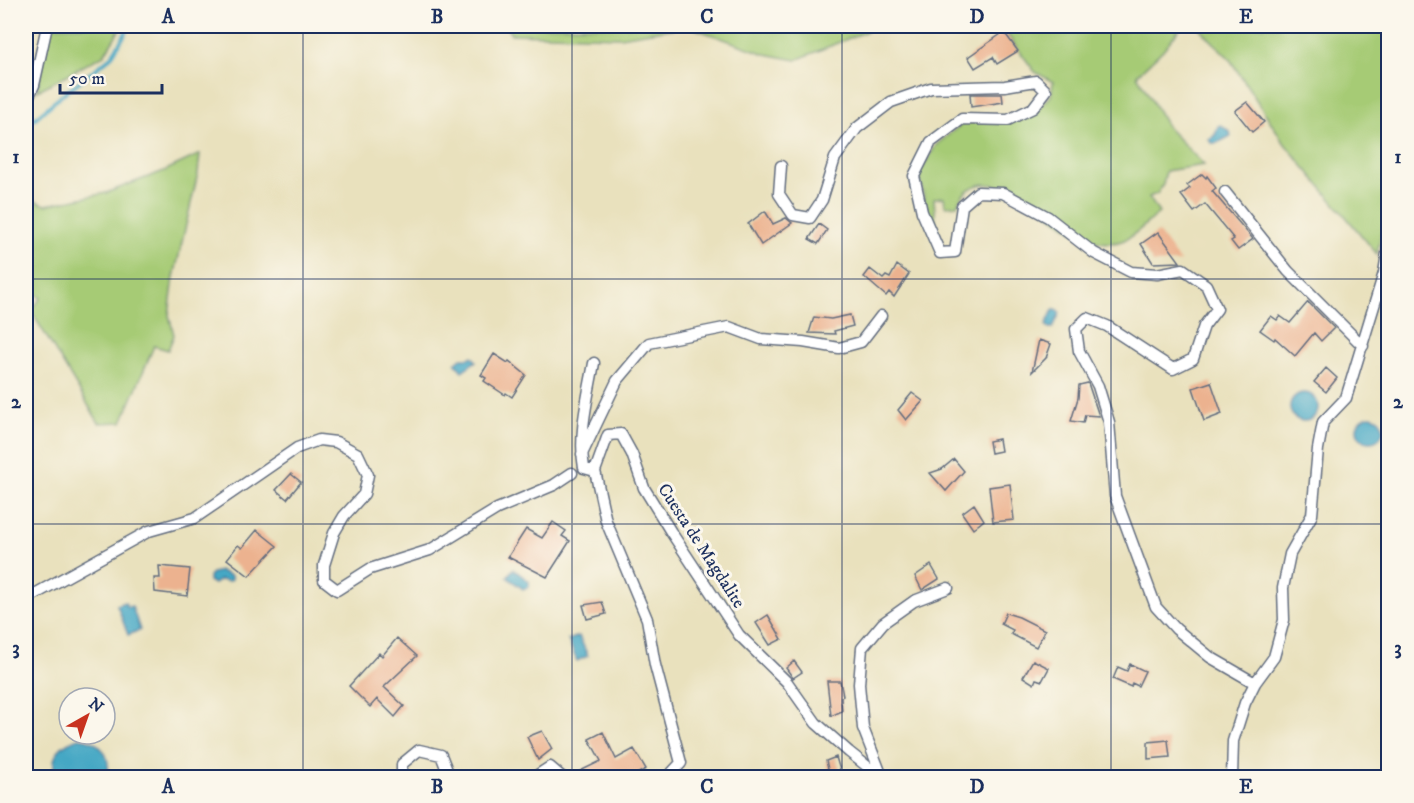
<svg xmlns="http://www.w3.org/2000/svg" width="1414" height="803" font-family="'IM FELL DW Pica',serif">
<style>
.green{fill:#a6cb74;stroke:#607d69;stroke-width:1.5}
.water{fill:#44a7c4;stroke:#306b91;stroke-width:1.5}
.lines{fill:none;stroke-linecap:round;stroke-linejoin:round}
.stream{stroke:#44a7c4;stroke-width:4}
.building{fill:#ecb28f}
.minor-casing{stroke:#636d7f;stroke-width:13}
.minor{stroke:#fff;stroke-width:10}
.grid{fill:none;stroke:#1b2f5e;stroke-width:1.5;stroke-opacity:0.55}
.labels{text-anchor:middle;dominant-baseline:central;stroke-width:6;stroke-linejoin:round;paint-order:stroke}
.street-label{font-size:18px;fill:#1b2f5e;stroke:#fbf7ec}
.neatline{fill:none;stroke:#1b2f5e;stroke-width:2}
.grid-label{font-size:20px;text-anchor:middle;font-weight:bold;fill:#1b2f5e}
</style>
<rect width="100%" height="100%" fill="#fbf7ec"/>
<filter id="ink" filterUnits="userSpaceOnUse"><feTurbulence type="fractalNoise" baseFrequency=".0167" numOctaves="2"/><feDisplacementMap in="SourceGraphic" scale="12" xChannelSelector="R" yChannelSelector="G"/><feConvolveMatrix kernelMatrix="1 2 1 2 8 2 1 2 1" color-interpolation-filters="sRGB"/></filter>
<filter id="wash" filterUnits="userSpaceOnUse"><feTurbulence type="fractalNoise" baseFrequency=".008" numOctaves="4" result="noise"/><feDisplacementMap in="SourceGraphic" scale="24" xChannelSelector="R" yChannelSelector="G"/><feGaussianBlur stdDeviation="1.35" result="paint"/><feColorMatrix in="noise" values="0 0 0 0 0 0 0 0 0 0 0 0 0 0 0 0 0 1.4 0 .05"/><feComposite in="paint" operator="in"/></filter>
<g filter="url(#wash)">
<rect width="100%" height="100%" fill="#e9e1bd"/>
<path class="green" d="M 50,26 L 122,26 L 104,55 L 37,91 Z
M 505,26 L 879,26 L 796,60 L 765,54 L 688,26 L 620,37 L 511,34 Z
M 1001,26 L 1182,26 L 1163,50 L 1137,75 L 1168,128 L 1204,165 L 1166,171 L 1163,185 L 1157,194 L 1149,197 L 1159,213 C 1148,221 1136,236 1122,241 C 1114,244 1099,243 1090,240 C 1057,228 984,147 957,205 L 945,206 L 944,197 L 934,198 L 937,243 L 928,218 L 919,174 L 936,145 L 963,123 L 1034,113 L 1051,96 L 1053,82 L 1035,72 Z
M 1197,26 L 1388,26 L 1388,202 L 1377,254 L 1285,144 L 1229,58 Z
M 200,154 L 198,173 L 174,277 L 169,315 L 174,335 L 168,350 L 154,346 L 122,422 L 99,423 L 31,311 L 41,298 L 26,287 L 26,198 L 46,205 L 106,193 L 164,171 Z"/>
<path class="water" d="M 1221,125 L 1230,132 L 1231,136 L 1217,143 L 1211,143 L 1209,139 L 1215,135 L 1218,126 Z
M 1053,310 L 1056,310 L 1060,313 L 1053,328 L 1049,328 L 1046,325 Z
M 472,356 L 476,361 L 462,371 L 455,363 L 461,358 L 469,358 Z
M1290 407a14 14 0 1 1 28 0a14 14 0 1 1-28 0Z
M1357 429a13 13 0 1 1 26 0a13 13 0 1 1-26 0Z
M 513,569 L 529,581 L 529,587 L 523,589 L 507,577 Z
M 220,571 L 231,576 L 232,579 L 229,581 L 220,580 L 214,584 L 209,581 L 209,576 L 212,573 Z
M 125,602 L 127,607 L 132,606 L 140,630 L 128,635 L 117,605 Z
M 579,636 L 588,656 L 577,661 L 568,640 Z
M 79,738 C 101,740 112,756 107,777 L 55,777 C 50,757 59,744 79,738 Z"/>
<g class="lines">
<path class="stream" d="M 26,126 L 62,95 L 111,57 L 130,26"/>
</g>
<g id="blocks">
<path class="building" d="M 1004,32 L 1018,51 L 997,64 L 993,57 L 975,68 L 968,57 Z
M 970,94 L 1002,94 L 1003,102 L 971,107 Z
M 1247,102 L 1264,122 L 1252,132 L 1235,111 Z
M 1202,174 L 1206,178 L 1207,176 L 1216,188 L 1212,191 L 1253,239 L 1238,250 L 1231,241 L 1234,239 L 1205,204 L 1194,212 L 1181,195 L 1190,188 L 1187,185 Z
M 765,211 L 773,224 L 786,218 L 792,223 L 761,245 L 748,224 Z
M 819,224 L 827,230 L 818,244 L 809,239 Z
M 1158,232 L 1180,262 L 1153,263 L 1141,244 Z
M 897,265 L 909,274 L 894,297 L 889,292 L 886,296 L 864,277 L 870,269 L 883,279 L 886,276 L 890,278 Z
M 1308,302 L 1334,328 L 1321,341 L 1314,333 L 1295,356 L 1275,338 L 1274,340 L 1260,330 L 1271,316 L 1277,320 L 1280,316 L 1290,323 Z
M 850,315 L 853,326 L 834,331 L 835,334 L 809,333 L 814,317 L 831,319 Z
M 1039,340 L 1051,344 L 1046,358 L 1032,372 Z
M 494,354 L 508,363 L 509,361 L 526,375 L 512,397 L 506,393 L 505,395 L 484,381 L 486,378 L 481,375 Z
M 1326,368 L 1337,378 L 1326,392 L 1314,382 Z
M 1211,382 L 1222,414 L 1204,421 L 1193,388 Z
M 1088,383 L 1099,416 L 1085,415 L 1083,423 L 1071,421 L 1078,398 L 1079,385 Z
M 912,393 L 923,401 L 906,420 L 898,410 Z
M 999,439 L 1001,451 L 991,453 L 989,441 Z
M 954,459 L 964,471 L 946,491 L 930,473 L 942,469 Z
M 291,474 L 301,482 L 287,499 L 276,490 Z
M 1010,484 L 1014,520 L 993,522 L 989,487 Z
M 974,504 L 984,520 L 973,529 L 962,513 Z
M 553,522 L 566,531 L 562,536 L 570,541 L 547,577 L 508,557 L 526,529 L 542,538 Z
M 257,530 L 277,546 L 249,576 L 227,559 L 238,545 L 242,548 Z
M 931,565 L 939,579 L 922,590 L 915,576 Z
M 159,566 L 190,569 L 187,596 L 155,592 L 154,578 L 160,578 Z
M 602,602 L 606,614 L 587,619 L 583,605 Z
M 1006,613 L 1019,617 L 1045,630 L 1036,647 L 1011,634 L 1013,630 L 1001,624 Z
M 768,615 L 782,639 L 770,645 L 756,623 Z
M 397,638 L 417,656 L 384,687 L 404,706 L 395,717 L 377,699 L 370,707 L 349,686 L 379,653 L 382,656 Z
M 1033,660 L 1049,668 L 1042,681 L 1036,679 L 1034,684 L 1023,677 Z
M 794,661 L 802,672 L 793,678 L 786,668 Z
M 1130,664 L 1145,671 L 1138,686 L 1132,683 L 1131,687 L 1113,679 L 1118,667 L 1127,671 Z
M 827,681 L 840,681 L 843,696 L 841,697 L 842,711 L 831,716 Z
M 542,731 L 552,749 L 538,760 L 527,737 Z
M 603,732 L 616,759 L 634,749 L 646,769 L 631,777 L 570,777 L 570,776 L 601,761 L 589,739 Z
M 1168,740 L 1170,757 L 1148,759 L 1148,742 Z
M 836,757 L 842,777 L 830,777 L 826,761 Z"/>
</g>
</g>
<g filter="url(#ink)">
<use href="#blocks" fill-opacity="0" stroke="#636d7f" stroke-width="1.5"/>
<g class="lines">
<defs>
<path id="minor" d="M 26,102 L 34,85 L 47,26
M 781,166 L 779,194 L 793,215 L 810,218 L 822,200 L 835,158 L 857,128 L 891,102 L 931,88 L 1005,86 L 1036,81 L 1046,91 L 1033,108 L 1008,120 L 962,119 L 931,142 L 914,176 L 922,212 L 940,253 L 955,252 L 962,206 L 978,192 L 1003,193 L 1048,217 L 1094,253 L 1131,272 L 1157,274 L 1183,269 L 1206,285 L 1217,309 L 1204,326 L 1193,359 L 1173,369 L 1107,326 L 1087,318 L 1076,329 L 1079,351 L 1098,386 L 1109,422 L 1115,496 L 1156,607 L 1176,629 L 1210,657 L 1255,683
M 1225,192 L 1288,271 L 1363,346
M 594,363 C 588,397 578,434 584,468 L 595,471
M 582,454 L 617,381 L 649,343 L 729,327 L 761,339 L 803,342 L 839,348 L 861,342 L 881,316
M 26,599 L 149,531 L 195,518 L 297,448 L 319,440 L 336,442 L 358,454 L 368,475 L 364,494 L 344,516 L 334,533 L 324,565 L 324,580 L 337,590 L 370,569 L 430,550 L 497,509 L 554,485 L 572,473
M 881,774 L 863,728 L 859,684 L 862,648 L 883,623 L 914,601 L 948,588
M 402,778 L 402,764 L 419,750 L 441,755 L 450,778
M 533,778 L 550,767 L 563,778
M 667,778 L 681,763 L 655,665 L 647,619 L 606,521 L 595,471 L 608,435 L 621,434 L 632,454 L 644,488 L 671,532 L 739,635 L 787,682 L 816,723 L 849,752 L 882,778
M 1232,778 L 1233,741 L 1245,703 L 1255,683 L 1274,657 L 1284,620 L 1283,588 L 1290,554 L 1312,515 L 1318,449 L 1323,422 L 1346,398 L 1384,273 L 1388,247"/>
</defs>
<use href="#minor" class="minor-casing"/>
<use href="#minor" class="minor"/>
</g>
</g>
<path class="grid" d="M 303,26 L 303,778M 572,26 L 572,778M 842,26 L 842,778M 1111,26 L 1111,778M 26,279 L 1388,279M 26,524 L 1388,524"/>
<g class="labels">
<g class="street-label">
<text transform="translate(701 546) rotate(57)">Cuesta de Magdalite</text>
</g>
</g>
<rect width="1414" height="803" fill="none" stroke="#fbf7ec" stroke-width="66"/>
<g transform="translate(87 716) rotate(40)"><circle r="28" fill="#fbf7ec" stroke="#a1a7b3" stroke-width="1.5"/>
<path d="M0-4.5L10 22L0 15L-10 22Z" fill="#c8321e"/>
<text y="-9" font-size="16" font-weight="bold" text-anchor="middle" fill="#1b2f5e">N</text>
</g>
<path d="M60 84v9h102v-9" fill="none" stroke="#1b2f5e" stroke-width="3"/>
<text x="69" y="84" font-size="18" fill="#1b2f5e" stroke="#fbf7ec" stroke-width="4.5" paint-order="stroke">50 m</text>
<rect x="33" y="33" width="1348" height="737" class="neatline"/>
<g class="grid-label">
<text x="168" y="23">A</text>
<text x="437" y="23">B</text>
<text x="707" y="23">C</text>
<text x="977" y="23">D</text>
<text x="1246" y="23">E</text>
<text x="16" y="163">1</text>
<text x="1398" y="163">1</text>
<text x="16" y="408">2</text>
<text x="1398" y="408">2</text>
<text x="16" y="654">3</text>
<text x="1398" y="654">3</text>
<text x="168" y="793">A</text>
<text x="437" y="793">B</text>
<text x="707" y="793">C</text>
<text x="977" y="793">D</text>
<text x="1246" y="793">E</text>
</g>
</svg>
